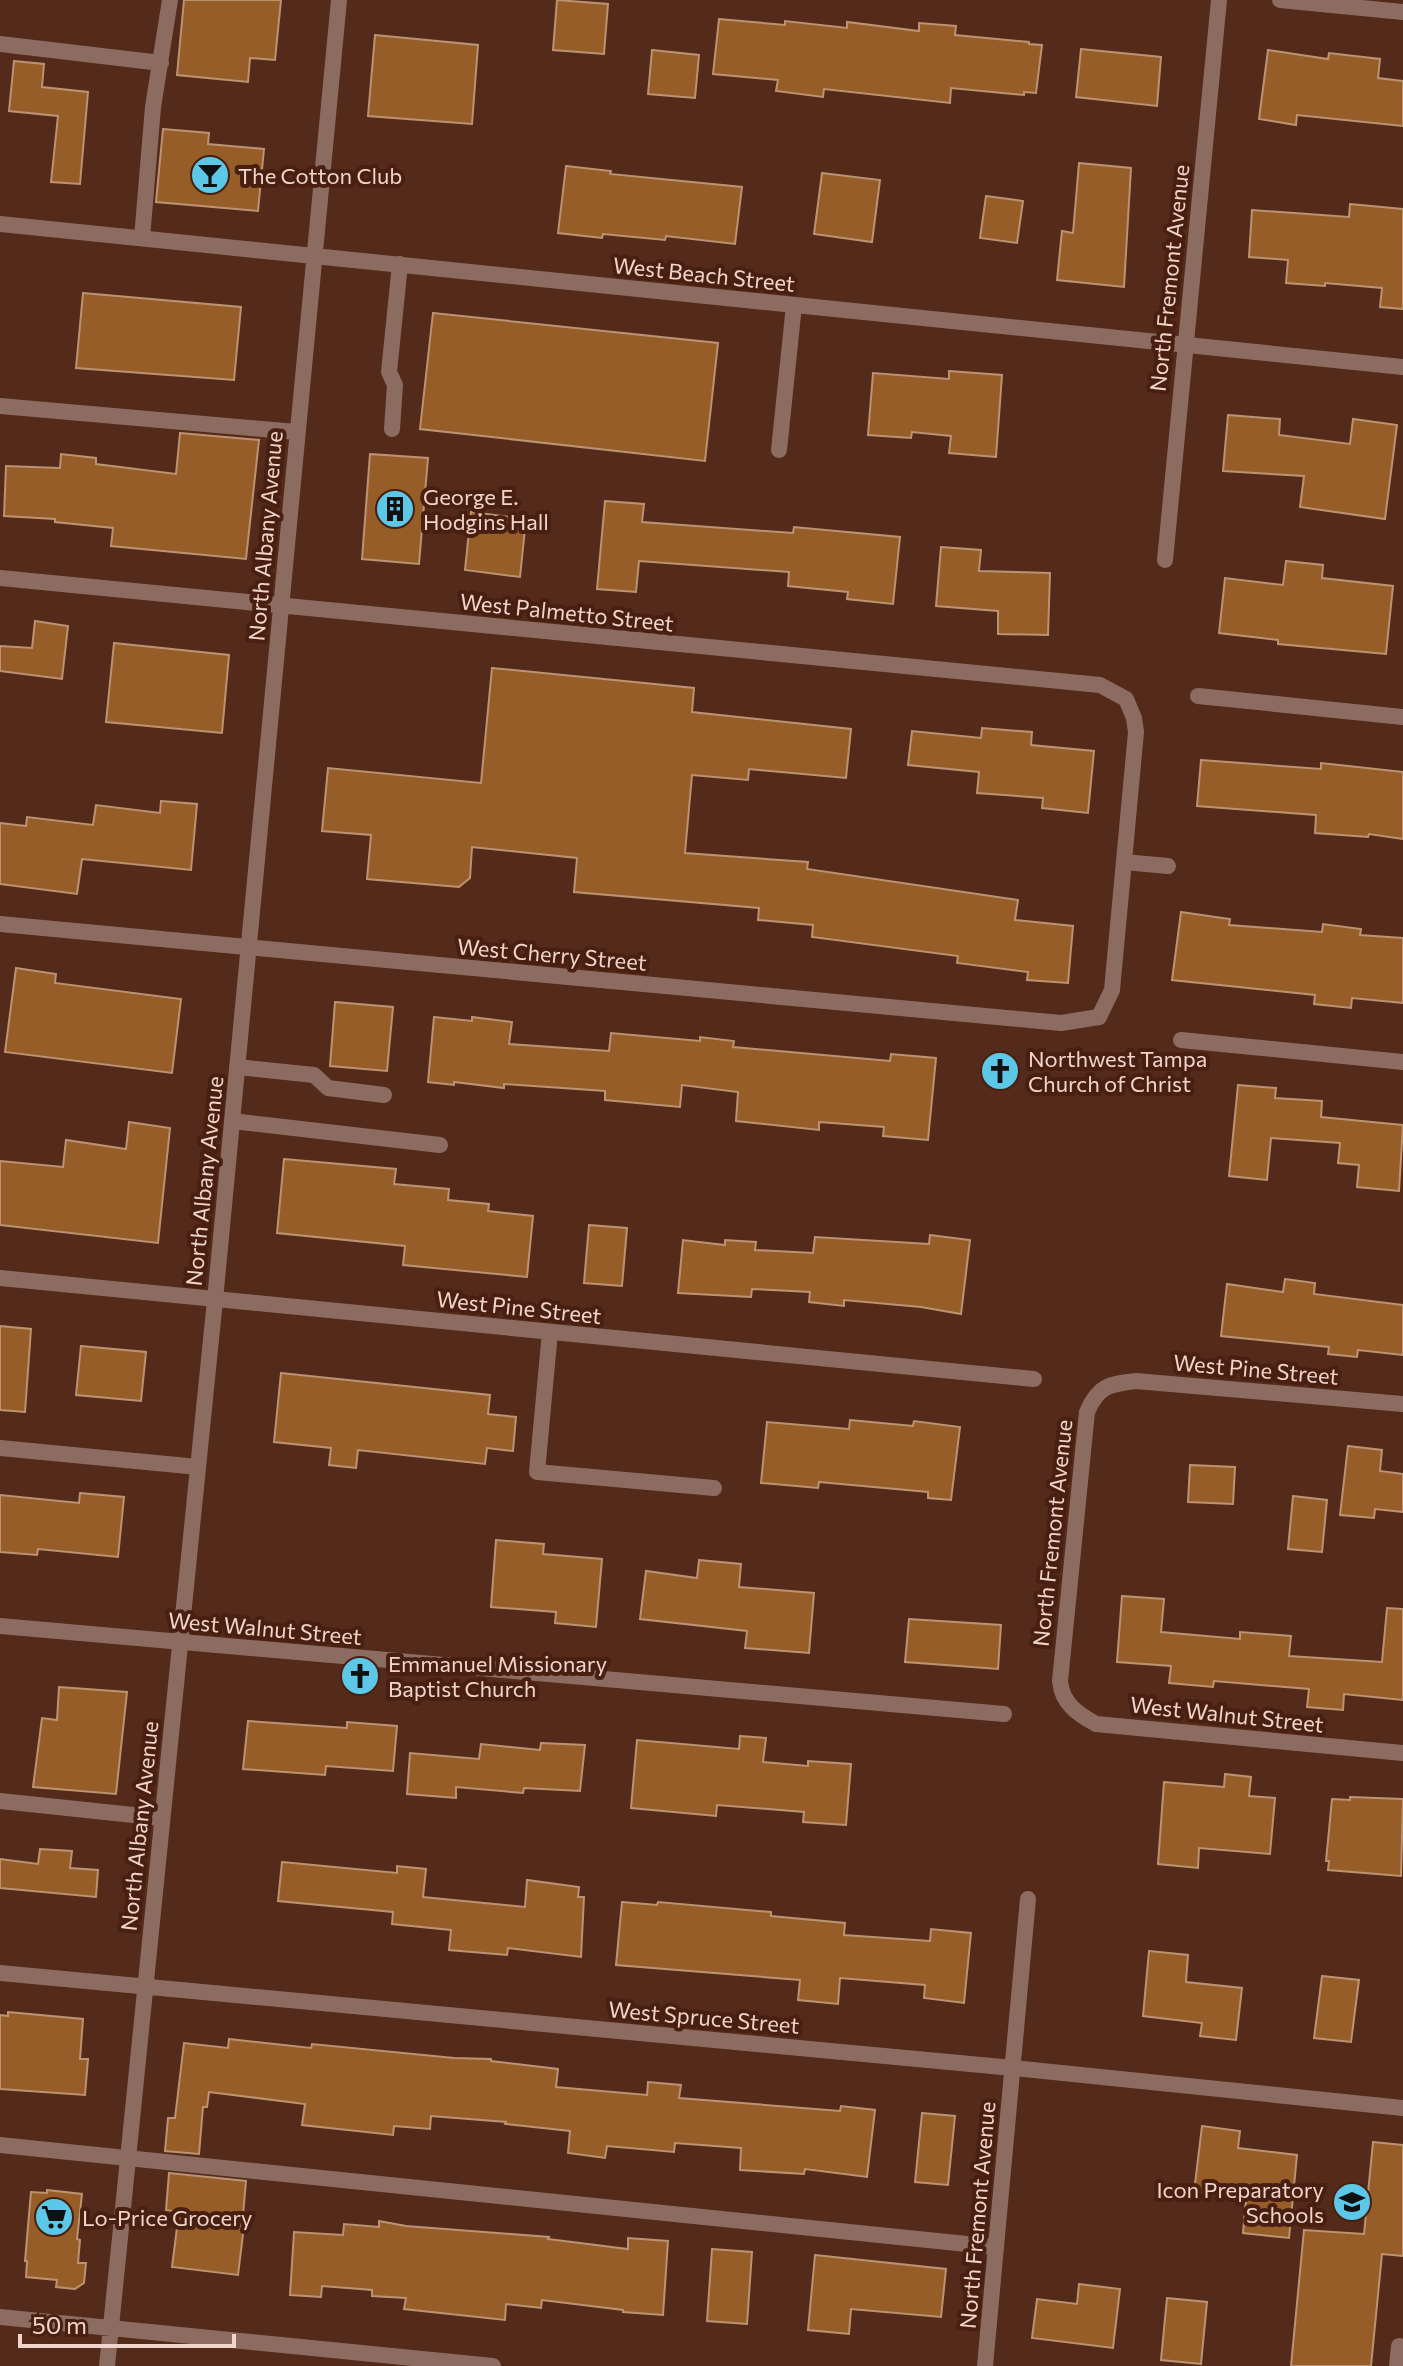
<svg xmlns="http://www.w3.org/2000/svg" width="1403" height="2366" font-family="Commissioner,sans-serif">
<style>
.building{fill:#965d28;stroke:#bc9372;stroke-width:2}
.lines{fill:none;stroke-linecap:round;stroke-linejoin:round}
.service{stroke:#8c6c60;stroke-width:16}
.minor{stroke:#8c6c60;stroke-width:16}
.labels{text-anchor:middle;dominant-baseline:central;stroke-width:8;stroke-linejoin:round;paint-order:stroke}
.poi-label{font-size:22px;fill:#f1d5cb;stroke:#481f10;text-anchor:start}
.street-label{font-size:22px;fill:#f1d5cb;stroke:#481f10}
</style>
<rect width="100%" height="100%" fill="#542a1a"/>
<path class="building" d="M 184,0 L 281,0 L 275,60 L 250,58 L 248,82 L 177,75 Z
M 557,0 L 608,4 L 604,54 L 553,50 Z
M 719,19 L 785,25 L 785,21 L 847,28 L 847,22 L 919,31 L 919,23 L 956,26 L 955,35 L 1029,42 L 1029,44 L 1042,45 L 1036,93 L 1024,92 L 1024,95 L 951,88 L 950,103 L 824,89 L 823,97 L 776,91 L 778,80 L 713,74 Z
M 375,35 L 478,45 L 472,124 L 368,116 Z
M 1081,49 L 1161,57 L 1157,106 L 1076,97 Z
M 652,50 L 699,55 L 695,98 L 648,94 Z
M 1268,50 L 1328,59 L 1329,53 L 1380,59 L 1378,78 L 1403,81 L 1403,126 L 1297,115 L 1296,125 L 1259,119 Z
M 14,61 L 44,64 L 42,87 L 88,92 L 80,184 L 51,182 L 58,116 L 9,111 Z
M 163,129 L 209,133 L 208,144 L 264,149 L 258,211 L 156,202 Z
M 1079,163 L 1131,168 L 1124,287 L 1057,280 L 1062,231 L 1073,233 Z
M 566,166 L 611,171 L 610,174 L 742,187 L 735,244 L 666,236 L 665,240 L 603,234 L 602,238 L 558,233 Z
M 822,173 L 880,180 L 872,242 L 814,234 Z
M 986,196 L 1023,201 L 1017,243 L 980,238 Z
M 1350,204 L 1403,209 L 1403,309 L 1380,307 L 1382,288 L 1325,283 L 1325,286 L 1286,283 L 1288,260 L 1249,257 L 1252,210 L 1349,217 Z
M 83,293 L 241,307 L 234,380 L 76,368 Z
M 433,313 L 718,343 L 705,461 L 420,429 Z
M 949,371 L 1002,375 L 996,457 L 949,453 L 951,436 L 912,432 L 911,438 L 868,435 L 873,373 L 949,379 Z
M 1228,415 L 1280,419 L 1279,435 L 1350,444 L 1353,419 L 1397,425 L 1385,519 L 1300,507 L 1304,476 L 1223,471 Z
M 180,433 L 259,440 L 246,559 L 111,546 L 113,528 L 55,522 L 55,519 L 4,516 L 6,466 L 60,468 L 61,454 L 96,458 L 96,464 L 176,474 Z
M 370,454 L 428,458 L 419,564 L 362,559 Z
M 605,501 L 644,504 L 642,522 L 793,533 L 794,527 L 900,537 L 893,604 L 847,599 L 848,592 L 788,586 L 789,572 L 639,561 L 636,592 L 597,589 Z
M 471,512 L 526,519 L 520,577 L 465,570 Z
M 941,547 L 981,550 L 979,571 L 1050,573 L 1048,635 L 998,634 L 998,611 L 936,606 Z
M 1286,561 L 1323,565 L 1322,578 L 1393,586 L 1386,654 L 1278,644 L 1278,640 L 1219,633 L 1225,578 L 1283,585 Z
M 35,621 L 68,626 L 62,679 L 0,671 L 0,646 L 32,648 Z
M 114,643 L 229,655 L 222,733 L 106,722 Z
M 492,668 L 694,688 L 692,712 L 851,729 L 846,778 L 749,769 L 748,780 L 692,775 L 685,853 L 808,862 L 807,869 L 1018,900 L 1015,920 L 1073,926 L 1068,983 L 1027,980 L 1028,972 L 957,963 L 958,956 L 812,937 L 813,925 L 758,920 L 759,908 L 574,892 L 577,858 L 472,847 L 470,878 L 459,887 L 367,879 L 371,835 L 322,831 L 328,768 L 481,783 Z
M 982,728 L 1032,732 L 1031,745 L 1094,751 L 1088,813 L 1042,808 L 1043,798 L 977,793 L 979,772 L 908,765 L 912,731 L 981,738 Z
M 1201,760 L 1321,769 L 1321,763 L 1403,772 L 1403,839 L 1369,834 L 1368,837 L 1315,833 L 1316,815 L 1197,806 Z
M 161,801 L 197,804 L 191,870 L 82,859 L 77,894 L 0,884 L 0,823 L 26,826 L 27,817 L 93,825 L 96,805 L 160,813 Z
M 1181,912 L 1230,919 L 1229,925 L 1322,932 L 1323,924 L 1361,929 L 1360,935 L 1403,938 L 1403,1003 L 1352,998 L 1351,1008 L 1314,1004 L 1315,995 L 1172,980 Z
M 16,968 L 56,974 L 55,983 L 181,999 L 172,1073 L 5,1052 Z
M 335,1002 L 393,1007 L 387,1071 L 330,1066 Z
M 434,1017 L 472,1021 L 472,1017 L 512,1022 L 509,1044 L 609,1051 L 611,1033 L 700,1041 L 700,1037 L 734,1041 L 733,1047 L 890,1061 L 891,1054 L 936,1058 L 928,1140 L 883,1136 L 884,1127 L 819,1122 L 819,1130 L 736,1121 L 738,1092 L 682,1085 L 680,1107 L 605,1100 L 605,1091 L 504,1084 L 504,1088 L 454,1082 L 454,1085 L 428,1082 Z
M 1238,1085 L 1276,1088 L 1275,1098 L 1322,1101 L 1321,1117 L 1403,1125 L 1399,1191 L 1357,1187 L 1359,1165 L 1338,1163 L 1340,1143 L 1271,1138 L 1267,1180 L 1229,1176 Z
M 129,1122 L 170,1128 L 158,1243 L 0,1225 L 0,1161 L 63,1167 L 66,1140 L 126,1149 Z
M 284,1159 L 396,1169 L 394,1184 L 449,1189 L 448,1200 L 489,1204 L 488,1211 L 533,1216 L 527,1277 L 403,1265 L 405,1246 L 277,1233 Z
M 589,1225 L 627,1228 L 622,1286 L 584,1283 Z
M 930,1235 L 970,1240 L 961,1314 L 921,1307 L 844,1300 L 844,1306 L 809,1302 L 810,1292 L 752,1289 L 751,1297 L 678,1293 L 683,1240 L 725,1245 L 725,1240 L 756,1242 L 755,1250 L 813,1253 L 815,1237 L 929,1244 Z
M 1285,1279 L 1315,1283 L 1314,1294 L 1403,1305 L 1403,1355 L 1358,1350 L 1357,1357 L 1328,1354 L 1329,1347 L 1221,1336 L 1227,1284 L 1283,1292 Z
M 0,1326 L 31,1329 L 25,1412 L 0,1410 Z
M 81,1346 L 146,1352 L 141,1401 L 76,1395 Z
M 281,1373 L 490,1395 L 488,1414 L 516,1417 L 513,1451 L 487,1448 L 485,1464 L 358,1450 L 356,1468 L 329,1465 L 331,1448 L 274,1442 Z
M 850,1420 L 913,1426 L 914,1421 L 960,1427 L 951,1500 L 928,1498 L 928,1492 L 819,1482 L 818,1488 L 761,1483 L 767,1422 L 849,1429 Z
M 1348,1446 L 1382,1450 L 1380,1471 L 1403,1474 L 1403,1512 L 1375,1509 L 1374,1518 L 1340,1515 Z
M 1190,1465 L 1235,1467 L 1233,1504 L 1188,1502 Z
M 80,1493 L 124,1497 L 118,1557 L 38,1549 L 37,1555 L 0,1552 L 0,1495 L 79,1503 Z
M 1293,1496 L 1327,1500 L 1322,1552 L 1288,1549 Z
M 496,1540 L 544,1544 L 543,1554 L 602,1559 L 596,1627 L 555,1623 L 556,1612 L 491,1607 Z
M 699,1560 L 741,1564 L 739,1587 L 814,1593 L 809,1653 L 745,1648 L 747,1631 L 640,1619 L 646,1571 L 697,1578 Z
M 1122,1596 L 1164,1599 L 1161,1632 L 1240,1639 L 1240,1632 L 1291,1636 L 1289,1656 L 1382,1662 L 1387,1608 L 1403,1609 L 1403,1700 L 1344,1694 L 1343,1710 L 1307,1707 L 1309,1689 L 1214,1681 L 1213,1687 L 1169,1683 L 1171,1666 L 1117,1662 Z
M 909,1619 L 1001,1625 L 998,1669 L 905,1662 Z
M 59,1687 L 127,1692 L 116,1794 L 33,1787 L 42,1718 L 57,1720 Z
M 248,1721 L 347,1728 L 347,1722 L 397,1726 L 393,1771 L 326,1766 L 325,1775 L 243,1769 Z
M 740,1736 L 766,1738 L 763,1762 L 808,1766 L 808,1761 L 851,1764 L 846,1825 L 803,1822 L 804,1812 L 717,1805 L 716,1816 L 631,1808 L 637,1740 L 739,1749 Z
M 541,1743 L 585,1745 L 580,1791 L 524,1788 L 523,1793 L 456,1787 L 456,1798 L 407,1794 L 410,1753 L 479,1759 L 481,1744 L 540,1750 Z
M 1225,1774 L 1251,1777 L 1249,1796 L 1275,1798 L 1270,1854 L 1199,1848 L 1198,1868 L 1158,1864 L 1164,1782 L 1224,1787 Z
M 1350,1797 L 1403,1799 L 1401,1876 L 1328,1870 L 1329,1861 L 1326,1861 L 1332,1799 L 1350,1800 Z
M 40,1849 L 72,1851 L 70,1868 L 98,1870 L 96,1897 L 0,1888 L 0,1859 L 38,1864 Z
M 282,1862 L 397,1873 L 397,1866 L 426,1869 L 423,1897 L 525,1907 L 527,1880 L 579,1887 L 578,1897 L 584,1897 L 581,1957 L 508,1948 L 507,1955 L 449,1950 L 451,1930 L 392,1924 L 393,1912 L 278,1901 Z
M 622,1902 L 657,1905 L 658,1902 L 771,1912 L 771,1916 L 845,1923 L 844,1935 L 930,1941 L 931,1929 L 971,1933 L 964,2003 L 924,1998 L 925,1985 L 840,1978 L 838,2004 L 798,2000 L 800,1980 L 616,1965 Z
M 1149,1951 L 1188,1955 L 1186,1982 L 1242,1988 L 1236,2040 L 1200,2036 L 1202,2023 L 1143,2016 Z
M 1322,1976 L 1359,1980 L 1351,2042 L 1314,2038 Z
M 8,2012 L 83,2019 L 80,2059 L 88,2059 L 85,2095 L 0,2089 L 0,2015 L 8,2016 Z
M 229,2039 L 311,2048 L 312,2044 L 454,2058 L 491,2059 L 491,2061 L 558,2069 L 556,2087 L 647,2095 L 648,2082 L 681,2085 L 679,2098 L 840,2111 L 841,2106 L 875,2110 L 867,2177 L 805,2169 L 804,2174 L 740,2170 L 741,2148 L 675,2143 L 674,2152 L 607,2146 L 605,2158 L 568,2153 L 570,2131 L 505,2124 L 506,2122 L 431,2116 L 430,2129 L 394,2126 L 393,2135 L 302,2125 L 305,2104 L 209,2092 L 207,2107 L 203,2107 L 199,2154 L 165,2151 L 168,2118 L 175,2118 L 184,2043 L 228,2048 Z
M 922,2113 L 955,2116 L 948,2185 L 915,2182 Z
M 1202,2126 L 1240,2131 L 1238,2148 L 1297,2155 L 1289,2238 L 1243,2233 L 1246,2198 L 1194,2192 Z
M 1373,2142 L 1403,2145 L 1403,2256 L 1382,2254 L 1371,2366 L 1291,2366 L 1304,2230 L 1364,2234 Z
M 169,2173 L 246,2181 L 242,2226 L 244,2226 L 238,2275 L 172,2267 L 179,2212 L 166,2210 Z
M 47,2190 L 82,2194 L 77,2239 L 80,2240 L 78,2263 L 86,2263 L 84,2283 L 75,2289 L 56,2287 L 57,2280 L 26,2277 L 27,2261 L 25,2261 L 31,2192 L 47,2193 Z
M 379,2221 L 406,2226 L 549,2237 L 548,2239 L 628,2249 L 628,2238 L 668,2241 L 663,2315 L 623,2312 L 623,2310 L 542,2300 L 541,2308 L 506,2304 L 505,2320 L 404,2309 L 406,2298 L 372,2296 L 372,2290 L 322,2286 L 321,2297 L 290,2295 L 294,2232 L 343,2235 L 344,2224 L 379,2227 Z
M 712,2249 L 752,2252 L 747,2324 L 707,2321 Z
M 815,2255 L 946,2269 L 941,2317 L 851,2309 L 849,2334 L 808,2330 Z
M 1079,2284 L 1120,2289 L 1113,2348 L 1032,2338 L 1037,2299 L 1077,2304 Z
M 1167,2298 L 1207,2302 L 1201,2364 L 1161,2360 Z"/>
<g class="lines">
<path class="service" d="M 0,44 L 161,63
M 142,238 L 153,107 L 170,0
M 0,406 L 296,432
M 392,429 L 395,385 L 389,372 L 400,264
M 779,450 L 794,305
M 1124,862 L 1168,866
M 237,1067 L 314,1075 L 328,1088 L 384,1095
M 232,1121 L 440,1145
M 550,1332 L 537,1472 L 714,1488
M 0,1448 L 198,1467
M 0,1801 L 162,1818
M 0,2145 L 996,2247
M 1397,2366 L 1399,2346"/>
<path class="minor" d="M 1280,0 L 1403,12
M 0,224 L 1403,367
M 1165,560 L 1219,0
M 0,578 L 1100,685 L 1126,699 L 1134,718 L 1136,732 L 1112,990 L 1099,1017 L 1061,1023 L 0,924
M 1198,696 L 1403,717
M 1181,1040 L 1403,1062
M 0,1278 L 1034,1379
M 1403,1404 L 1136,1381 C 1109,1384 1098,1386 1087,1412 L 1060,1681 C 1062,1704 1078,1714 1096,1724 L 1403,1753
M 0,1626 L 1004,1714
M 0,1973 L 1013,2068 L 1403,2108
M 0,2317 L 493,2366
M 107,2366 L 215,1300 L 339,0
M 985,2366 L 1028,1899"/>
</g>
<defs>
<symbol id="bar-disc" viewBox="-11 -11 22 22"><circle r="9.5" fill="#5cc7e7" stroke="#481f10"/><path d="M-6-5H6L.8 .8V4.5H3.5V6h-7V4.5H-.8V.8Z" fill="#111"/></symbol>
<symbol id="building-disc" viewBox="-11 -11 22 22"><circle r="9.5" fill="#5cc7e7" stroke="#481f10"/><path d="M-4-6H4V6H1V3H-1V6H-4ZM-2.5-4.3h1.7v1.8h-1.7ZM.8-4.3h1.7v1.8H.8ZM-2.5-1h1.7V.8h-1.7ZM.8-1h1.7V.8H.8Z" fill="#111"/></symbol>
<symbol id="church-disc" viewBox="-11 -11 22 22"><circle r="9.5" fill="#5cc7e7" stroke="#481f10"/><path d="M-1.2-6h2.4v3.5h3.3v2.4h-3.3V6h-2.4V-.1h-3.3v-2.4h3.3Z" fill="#111"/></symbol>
<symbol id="school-disc" viewBox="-11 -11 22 22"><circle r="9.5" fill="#5cc7e7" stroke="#481f10"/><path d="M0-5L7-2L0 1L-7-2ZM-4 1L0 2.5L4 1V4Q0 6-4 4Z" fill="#111"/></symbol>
<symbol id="supermarket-disc" viewBox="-11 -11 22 22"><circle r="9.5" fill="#5cc7e7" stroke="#481f10"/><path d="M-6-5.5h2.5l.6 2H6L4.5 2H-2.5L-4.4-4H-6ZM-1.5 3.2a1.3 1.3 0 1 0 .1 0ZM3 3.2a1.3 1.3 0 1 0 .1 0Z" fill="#111"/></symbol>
</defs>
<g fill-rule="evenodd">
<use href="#bar-disc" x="188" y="153" width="44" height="44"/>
<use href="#building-disc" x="373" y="487" width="44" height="44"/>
<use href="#church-disc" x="978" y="1049" width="44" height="44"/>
<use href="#church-disc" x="338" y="1654" width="44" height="44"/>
<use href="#school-disc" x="1330" y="2180" width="44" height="44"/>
<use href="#supermarket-disc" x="32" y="2195" width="44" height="44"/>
</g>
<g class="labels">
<g class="poi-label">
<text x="238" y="175">The Cotton Club</text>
<text x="423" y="496">George E.<tspan x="423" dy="25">Hodgins Hall</tspan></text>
<text x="1028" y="1058">Northwest Tampa<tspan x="1028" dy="25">Church of Christ</tspan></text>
<text x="388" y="1663">Emmanuel Missionary<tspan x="388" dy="25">Baptist Church</tspan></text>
<text x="1324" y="2189" text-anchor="end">Icon Preparatory<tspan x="1324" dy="25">Schools</tspan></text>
<text x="82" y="2217">Lo-Price Grocery</text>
</g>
<g class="street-label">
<text transform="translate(704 274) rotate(6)">West Beach Street</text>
<text transform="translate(1169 278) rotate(-84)">North Fremont Avenue</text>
<text transform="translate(265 536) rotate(-85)">North Albany Avenue</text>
<text transform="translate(567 612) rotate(6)">West Palmetto Street</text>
<text transform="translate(552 954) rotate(5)">West Cherry Street</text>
<text transform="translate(204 1181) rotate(-84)">North Albany Avenue</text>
<text transform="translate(519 1307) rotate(6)">West Pine Street</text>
<text transform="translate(1256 1369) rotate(5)">West Pine Street</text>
<text transform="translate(1052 1533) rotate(-84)">North Fremont Avenue</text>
<text transform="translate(265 1628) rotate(5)">West Walnut Street</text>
<text transform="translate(1227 1714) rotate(6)">West Walnut Street</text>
<text transform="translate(139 1826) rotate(-84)">North Albany Avenue</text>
<text transform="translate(704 2017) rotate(5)">West Spruce Street</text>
<text transform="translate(977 2215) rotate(-85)">North Fremont Avenue</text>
</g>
</g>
<path d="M20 2334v12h214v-12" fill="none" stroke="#f1d5cb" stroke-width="4"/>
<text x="32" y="2334" font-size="24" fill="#f1d5cb" stroke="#481f10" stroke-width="6" paint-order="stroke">50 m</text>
</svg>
